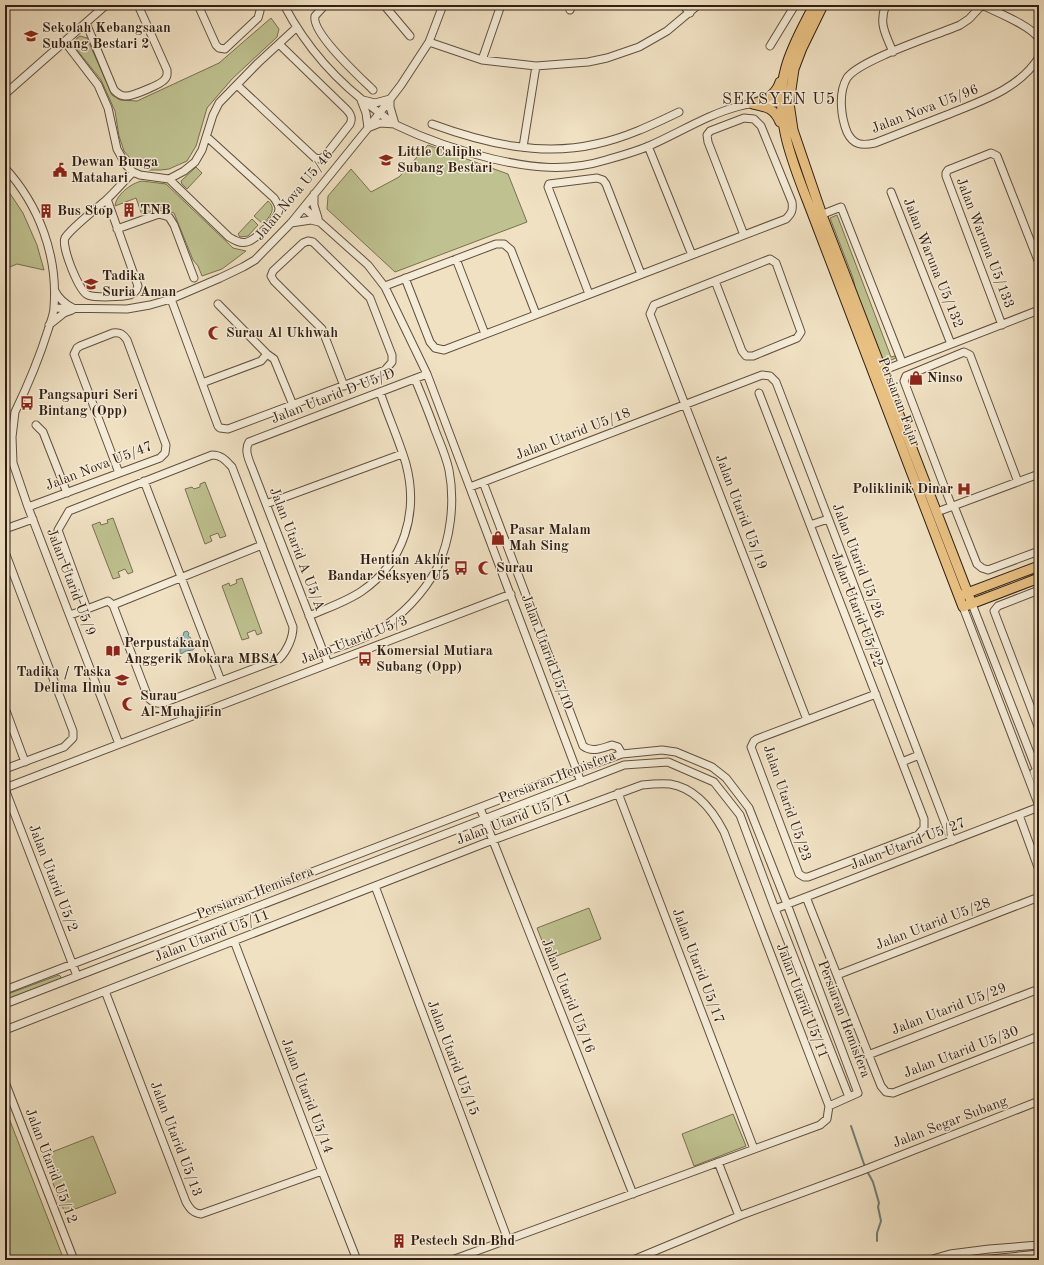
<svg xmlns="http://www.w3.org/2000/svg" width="1044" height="1265" font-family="'Old Standard TT',serif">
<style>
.green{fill:#bfc190;stroke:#787052}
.water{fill:#9bbcb8;stroke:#717d76}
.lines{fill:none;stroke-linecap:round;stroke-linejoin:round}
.stream{stroke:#717d76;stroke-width:2}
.minor-casing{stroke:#61503f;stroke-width:9}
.major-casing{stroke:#311f13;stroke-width:11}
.minor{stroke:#f5ecd8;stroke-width:7}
.major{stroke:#e8c082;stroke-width:9}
.labels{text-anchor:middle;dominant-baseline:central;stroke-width:3;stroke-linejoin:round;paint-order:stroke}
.poi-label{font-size:14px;font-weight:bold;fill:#311f13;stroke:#f5ecd8;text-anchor:start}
.street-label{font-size:14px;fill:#311f13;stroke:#f5ecd8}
.quarter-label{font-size:16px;letter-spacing:1px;fill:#311f13;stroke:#f5ecd8}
</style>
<rect width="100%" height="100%" fill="#f0e1c3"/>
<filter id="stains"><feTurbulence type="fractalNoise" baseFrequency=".005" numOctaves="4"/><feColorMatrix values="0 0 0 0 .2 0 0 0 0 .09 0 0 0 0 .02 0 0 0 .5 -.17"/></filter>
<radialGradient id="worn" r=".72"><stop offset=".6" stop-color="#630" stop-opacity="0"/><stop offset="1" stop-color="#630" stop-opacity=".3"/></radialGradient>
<path class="green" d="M 271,18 L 279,29 L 277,37 L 232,79 L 207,108 L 196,146 L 187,161 L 169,169 L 161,170 L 149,170 L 135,164 L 124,151 L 119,136 L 115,111 L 101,80 L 73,45 L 77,38 L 80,36 L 87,38 L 112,95 L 120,100 L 137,101 L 219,63 Z
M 428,145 L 508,174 L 527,222 L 395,272 L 327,209 L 328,196 L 351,169 L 371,192 L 399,177 Z
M 196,167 L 202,173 L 187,189 L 182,184 L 181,181 Z
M 142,181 L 166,184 L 233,248 L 246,251 L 222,269 L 202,276 L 198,266 L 193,260 L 174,213 L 161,208 L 142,215 L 136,198 L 115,206 C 116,195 131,183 142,181 Z
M 5,186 L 23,213 L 37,245 L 44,270 L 17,264 L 5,269 Z
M 268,201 C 277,209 270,216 263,224 L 254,216 Z
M 837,215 L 891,357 L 895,356 L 896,358 L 884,363 L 856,291 L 853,278 L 830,218 Z
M 252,219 L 258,225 L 248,236 L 240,237 L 238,234 Z
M 205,482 L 226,536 L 220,538 L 218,533 L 210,536 L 212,541 L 205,544 L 185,489 L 192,487 L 194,489 L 200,487 L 200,484 Z
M 113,518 L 133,572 L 128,574 L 125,569 L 118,572 L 120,577 L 113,579 L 92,525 L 100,522 L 101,525 L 108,523 L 107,520 Z
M 242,578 L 262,633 L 257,635 L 255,630 L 247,633 L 249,638 L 242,640 L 222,586 L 229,583 L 230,586 L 237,583 L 236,580 Z
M 589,908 L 601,939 L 549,959 L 537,928 Z
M 59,975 L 61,977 L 60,979 L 5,1000 L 5,995 Z
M 5,1108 L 64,1260 L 11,1260 L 5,1246 Z
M 733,1114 L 746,1146 L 694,1166 L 682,1134 Z
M 93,1136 L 116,1193 L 65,1213 L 42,1156 Z"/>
<path class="water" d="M 187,631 L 189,633 L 188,636 L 191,638 L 190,640 L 195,647 L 193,650 L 186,651 L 181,654 L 180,652 L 180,648 L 176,639 L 179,636 L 183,636 L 184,632 Z"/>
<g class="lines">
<path class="stream" d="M 851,1126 L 865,1167
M 867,1171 L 873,1182 L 879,1203 L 878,1207 L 881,1221 L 877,1233 L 877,1241"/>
<defs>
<path id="minor" d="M 198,5 L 216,45 L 219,48 L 225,49 L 258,18 L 260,11 L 259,5
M 284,5 C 306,47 338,83 377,111 C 383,116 390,121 396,125 C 427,140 460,151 493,159 C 532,168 567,172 606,160 C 620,156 635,152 649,146 C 679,133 708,114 740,106 C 755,102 770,103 785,103
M 325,5 L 315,16 C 311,33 361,78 373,90
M 384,5 L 410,36
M 683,5 L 690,13
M 886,5 C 878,23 886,35 893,52
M 982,5 L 969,19 L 960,25 C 937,35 859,60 847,78 C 838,93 841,117 847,132 C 853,145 862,146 875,143 C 898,134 921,125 944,116 C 978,102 1019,90 1039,57
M 982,5 C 996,12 1032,26 1039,39
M 570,10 L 572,5
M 86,23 L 114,90 C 117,93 121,96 125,96 C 131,97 162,84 165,79 C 168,76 167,73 167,70 L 138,5
M 65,42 L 98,85 L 108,108 L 117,149 L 126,165 L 133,172 L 140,175 L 169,179 L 184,171 L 195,162 L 202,150 L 213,115 L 219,103 L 258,63 L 297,27
M 429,42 L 482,60 L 536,66 L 588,62 L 607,58 L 639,47 L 667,31 L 698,5
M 770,46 L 795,5
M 482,60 L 501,5
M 237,85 L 315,158 L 320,159 L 325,156 L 350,124 C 353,118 351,114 346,109 L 279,44
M 5,94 L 106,5
M 390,99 L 390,107 L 395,124
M 361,100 L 366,113 L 368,128
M 363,100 L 375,103 L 390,99
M 432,124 C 484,143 541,157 596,144 C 625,138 652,125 679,112
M 370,127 L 380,123 L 395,124
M 648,146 L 692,255
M 523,147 L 536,66
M 5,168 C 39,205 58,256 54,307 C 54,315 50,323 48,330 C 39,359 28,385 15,412 L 12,437 L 13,463 L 28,507 L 119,744
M 169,179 L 229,237 C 234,240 240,244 247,242 C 255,240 279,218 279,209 C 279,205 276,201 274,198 L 207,137
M 891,192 L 951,344
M 314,194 L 314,205 L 318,218
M 107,199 L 138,286 C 137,290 135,293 130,295 C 123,297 95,298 88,295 C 79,292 61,246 65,238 C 70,229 97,208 106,200 C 115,192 124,181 133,172
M 304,208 L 368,265 L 385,287 L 427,374 L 581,782
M 818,216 L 841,207 L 902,362
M 291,223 L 311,220 L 319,222
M 117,229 L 159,214 L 169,217 L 174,225 L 194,278
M 456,259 L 485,334
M 405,278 L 430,342 L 435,348 L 444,350 C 558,306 672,263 786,219 C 792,213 793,210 792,202 L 761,126 L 754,119 L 744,118 L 710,131 L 707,135 L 708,142 L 744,235
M 715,281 L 742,351 L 746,356 L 753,356 L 797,338 L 801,332 L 776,263 L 770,259 L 654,305 L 650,314 L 807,720
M 385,286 L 496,244 L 504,244 L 511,250 L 536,314
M 55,291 C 59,299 65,304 73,308
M 589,294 L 548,187 L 549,184 L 597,178 L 603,180 L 606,184 L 641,274
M 171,299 L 218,426 L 220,428 L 228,429 L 385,370 L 392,362 L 392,355 L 370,298 L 313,242 L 308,241 L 303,243 L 273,271 L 271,276 L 274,281 L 322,329 L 344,386
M 218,304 L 267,354 L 274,359 L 293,405
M 54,308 L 127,309 L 150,305 L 171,299 L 220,278 L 243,267 L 255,260 L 291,223 L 368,128 L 401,85 L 429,42 L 443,5
M 49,325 L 64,313 L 72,310
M 1002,325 L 946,176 L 946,173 L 948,170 L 991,153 L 997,156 L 1039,263
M 879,372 L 1039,310
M 202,383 L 261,361 L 267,354
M 759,393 L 924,819 L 924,828 L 918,835 L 808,877 L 804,877 L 799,874 L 751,747 L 754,741 L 757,739 L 876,694
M 36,425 L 43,432 L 67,493
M 212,455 C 222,455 226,461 232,467 L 293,627 C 293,638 287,651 279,659 L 163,703 C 157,704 151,702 148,697 L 113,605 L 108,601 L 87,609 L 58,530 L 69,511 Z
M 144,481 L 221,681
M 483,482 L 583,746 C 592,753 602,748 612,745 L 618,747 L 622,754
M 470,487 L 762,375 L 770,376 L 776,382 L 952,841
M 266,504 L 402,454
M 954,506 L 977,564 L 982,568 L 988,570 L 1039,551
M 28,507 L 160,458 L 165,453 L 166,445 L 127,340 C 123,334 120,332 113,333 L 80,346 L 77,348 L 74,354 L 119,473
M 952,507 L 904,381 L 906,376 L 964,352 L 970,355 L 1018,482
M 937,512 L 1039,474
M 810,525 L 828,519
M 5,529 L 33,519
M 5,552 L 73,731 L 73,738 L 64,747 L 5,769
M 1039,590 L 998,606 L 994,611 L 1039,729
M 972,604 L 1039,776
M 113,605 L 262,545
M 963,607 L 1039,806
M 70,615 L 87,609
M 309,616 C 327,608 346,602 362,591 C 404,562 419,513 406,464 C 399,440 388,416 380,392
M 323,653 C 341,646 361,641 377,631 C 401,617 424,593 437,568 C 451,539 455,501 449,470 C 446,456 440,443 435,430 C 429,413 422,396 415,379
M 328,664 L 254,473 C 251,464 243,451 249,442 L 427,374
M 5,708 L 25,762
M 902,762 L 919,755
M 1034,772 L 1039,786
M 5,788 L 511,594
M 5,789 L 77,976
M 618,793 L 754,1149
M 480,808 L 633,1194
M 1019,815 L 1039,870
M 375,886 L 508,1240
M 806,897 L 881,1086 L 886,1092 L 893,1093 L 1039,1036
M 775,909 L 1039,807
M 234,941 L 322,1171 L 357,1260
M 837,975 L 1039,897
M 5,990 L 577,770 L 622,754 L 662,750 L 676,752 L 712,767 L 726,778 L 749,808 L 787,904 L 858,1093 L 829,1106 L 724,832 C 713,811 695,788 670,784 C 660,783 651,784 642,785 L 493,840 L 5,1030
M 105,991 L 186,1202 C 190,1209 193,1213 201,1214 L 322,1171
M 5,1004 L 624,765 L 668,762 L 714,782 L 740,815 L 775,909 L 849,1097
M 868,1055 L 1039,989
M 5,1082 L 74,1260
M 718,1162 L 739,1216
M 452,1260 L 820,1125 L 827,1119 L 829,1106
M 633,1260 L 739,1216 L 861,1171 L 1039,1101
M 929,1260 L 950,1254 L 989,1249 L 1039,1245
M 981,1260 L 1039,1254"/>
<path id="major" d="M 814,5 C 804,25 792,45 786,67 C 771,119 796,170 814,218 L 963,607 L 1039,578
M 823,5 L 802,48 L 794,69 L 789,103 L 793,130 L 822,215 L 972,604
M 753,104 C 765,100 776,95 780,82
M 753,104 C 767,107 774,108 780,122
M 962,595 L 1039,566"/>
</defs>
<use href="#minor" class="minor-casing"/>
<use href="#major" class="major-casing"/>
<use href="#minor" class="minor"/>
<use href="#major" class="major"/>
</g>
<defs>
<symbol id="school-bare" viewBox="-9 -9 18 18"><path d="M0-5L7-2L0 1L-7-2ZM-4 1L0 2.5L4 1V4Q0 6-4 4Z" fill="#8f2418" stroke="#f5ecd8" stroke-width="2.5" paint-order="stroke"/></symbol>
<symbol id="civic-bare" viewBox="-9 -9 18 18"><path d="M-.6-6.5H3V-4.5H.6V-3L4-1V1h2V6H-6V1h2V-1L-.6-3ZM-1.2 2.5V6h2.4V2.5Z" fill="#8f2418" stroke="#f5ecd8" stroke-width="2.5" paint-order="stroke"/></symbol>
<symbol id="building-bare" viewBox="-9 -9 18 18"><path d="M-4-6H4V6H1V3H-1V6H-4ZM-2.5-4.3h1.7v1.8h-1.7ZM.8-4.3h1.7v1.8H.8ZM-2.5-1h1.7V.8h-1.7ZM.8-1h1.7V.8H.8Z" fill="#8f2418" stroke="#f5ecd8" stroke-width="2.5" paint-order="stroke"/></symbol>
<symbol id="mosque-bare" viewBox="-9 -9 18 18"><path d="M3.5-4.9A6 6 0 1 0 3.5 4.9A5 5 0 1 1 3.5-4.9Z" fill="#8f2418" stroke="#f5ecd8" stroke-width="2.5" paint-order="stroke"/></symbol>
<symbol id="shop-bare" viewBox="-9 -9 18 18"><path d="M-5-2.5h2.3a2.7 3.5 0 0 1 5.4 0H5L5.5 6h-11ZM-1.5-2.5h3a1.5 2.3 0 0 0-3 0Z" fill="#8f2418" stroke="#f5ecd8" stroke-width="2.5" paint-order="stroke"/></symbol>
<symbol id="bus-bare" viewBox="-9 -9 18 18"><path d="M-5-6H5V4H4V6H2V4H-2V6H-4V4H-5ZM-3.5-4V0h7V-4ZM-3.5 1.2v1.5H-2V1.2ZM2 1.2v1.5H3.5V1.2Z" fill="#8f2418" stroke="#f5ecd8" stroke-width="2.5" paint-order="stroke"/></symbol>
<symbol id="hospital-bare" viewBox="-9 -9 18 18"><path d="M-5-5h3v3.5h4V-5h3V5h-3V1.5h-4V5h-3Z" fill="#8f2418" stroke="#f5ecd8" stroke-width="2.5" paint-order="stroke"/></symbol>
<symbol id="library-bare" viewBox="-9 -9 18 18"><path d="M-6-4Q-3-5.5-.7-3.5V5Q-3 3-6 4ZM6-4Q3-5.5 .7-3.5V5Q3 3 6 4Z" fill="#8f2418" stroke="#f5ecd8" stroke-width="2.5" paint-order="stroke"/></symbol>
</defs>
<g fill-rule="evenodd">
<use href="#school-bare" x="21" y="26" width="20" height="20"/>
<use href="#school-bare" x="376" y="150" width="20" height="20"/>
<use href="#civic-bare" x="50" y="160" width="20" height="20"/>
<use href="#building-bare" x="119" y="200" width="20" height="20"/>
<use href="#building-bare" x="36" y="201" width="20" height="20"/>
<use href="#school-bare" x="81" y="274" width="20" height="20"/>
<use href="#mosque-bare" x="205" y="323" width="20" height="20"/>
<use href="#shop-bare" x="906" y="368" width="20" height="20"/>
<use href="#bus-bare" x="17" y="393" width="20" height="20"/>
<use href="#hospital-bare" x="954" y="479" width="20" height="20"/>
<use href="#shop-bare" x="488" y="528" width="20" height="20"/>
<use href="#bus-bare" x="451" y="558" width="20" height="20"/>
<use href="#mosque-bare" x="475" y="558" width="20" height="20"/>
<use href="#library-bare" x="103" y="641" width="20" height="20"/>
<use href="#bus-bare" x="355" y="649" width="20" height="20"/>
<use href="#school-bare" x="112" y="670" width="20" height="20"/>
<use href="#mosque-bare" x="119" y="694" width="20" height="20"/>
<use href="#building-bare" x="389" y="1231" width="20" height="20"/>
</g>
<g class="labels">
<g class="poi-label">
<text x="42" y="28">Sekolah Kebangsaan<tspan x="42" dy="16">Subang Bestari 2</tspan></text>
<text x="397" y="152">Little Caliphs<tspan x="397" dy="16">Subang Bestari</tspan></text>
<text x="71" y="162">Dewan Bunga<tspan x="71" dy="16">Matahari</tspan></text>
<text x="140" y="210">TNB</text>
<text x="57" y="211">Bus Stop</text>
<text x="102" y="276">Tadika<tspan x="102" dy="16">Suria Aman</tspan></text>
<text x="226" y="333">Surau Al Ukhwah</text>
<text x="927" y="378">Ninso</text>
<text x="38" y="395">Pangsapuri Seri<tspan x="38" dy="16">Bintang (Opp)</tspan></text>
<text x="953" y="489" text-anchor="end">Poliklinik Dinar</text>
<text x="509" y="530">Pasar Malam<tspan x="509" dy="16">Mah Sing</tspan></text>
<text x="450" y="560" text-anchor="end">Hentian Akhir<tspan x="450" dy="16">Bandar Seksyen U5</tspan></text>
<text x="496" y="568">Surau</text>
<text x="124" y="643">Perpustakaan<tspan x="124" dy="16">Anggerik Mokara MBSA</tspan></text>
<text x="376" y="651">Komersial Mutiara<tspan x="376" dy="16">Subang (Opp)</tspan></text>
<text x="111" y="672" text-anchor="end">Tadika / Taska<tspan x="111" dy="16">Delima Ilmu</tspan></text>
<text x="140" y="696">Surau<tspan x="140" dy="16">Al-Muhajirin</tspan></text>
<text x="410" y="1241">Pestech Sdn Bhd</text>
</g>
<g class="street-label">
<text transform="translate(925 109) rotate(-21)">Jalan Nova U5/96</text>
<text transform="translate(294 195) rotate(-50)">Jalan Nova U5/46</text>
<text transform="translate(985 243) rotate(69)">Jalan Waruna U5/133</text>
<text transform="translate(933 263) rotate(68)">Jalan Waruna U5/132</text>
<text transform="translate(333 396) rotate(-21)">Jalan Utarid D U5/D</text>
<text transform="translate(899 402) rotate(69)">Persiaran Fajar</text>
<text transform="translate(573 434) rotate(-21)">Jalan Utarid U5/18</text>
<text transform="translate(99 466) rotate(-21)">Jalan Nova U5/47</text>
<text transform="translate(741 512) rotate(69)">Jalan Utarid U5/19</text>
<text transform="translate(297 549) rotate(69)">Jalan Utarid A U5/A</text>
<text transform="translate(858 561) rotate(69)">Jalan Utarid U5/26</text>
<text transform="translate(71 582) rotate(69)">Jalan Utarid U5/9</text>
<text transform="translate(857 610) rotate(69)">Jalan Utarid U5/22</text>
<text transform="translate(354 640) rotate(-21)">Jalan Utarid U5/3</text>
<text transform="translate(547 652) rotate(69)">Jalan Utarid U5/10</text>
<text transform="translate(557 777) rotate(-21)">Persiaran Hemisfera</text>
<text transform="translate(787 803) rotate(71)">Jalan Utarid U5/23</text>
<text transform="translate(514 819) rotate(-21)">Jalan Utarid U5/11</text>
<text transform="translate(908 844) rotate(-21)">Jalan Utarid U5/27</text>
<text transform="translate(53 878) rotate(69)">Jalan Utarid U5/2</text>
<text transform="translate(255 893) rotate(-21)">Persiaran Hemisfera</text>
<text transform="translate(933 924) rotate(-21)">Jalan Utarid U5/28</text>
<text transform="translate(212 936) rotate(-21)">Jalan Utarid U5/11</text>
<text transform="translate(698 966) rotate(69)">Jalan Utarid U5/17</text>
<text transform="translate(568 996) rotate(68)">Jalan Utarid U5/16</text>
<text transform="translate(802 1001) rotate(69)">Jalan Utarid U5/11</text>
<text transform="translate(949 1009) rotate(-21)">Jalan Utarid U5/29</text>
<text transform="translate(844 1019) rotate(69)">Persiaran Hemisfera</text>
<text transform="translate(961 1052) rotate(-21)">Jalan Utarid U5/30</text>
<text transform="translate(453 1058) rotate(69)">Jalan Utarid U5/15</text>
<text transform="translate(307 1096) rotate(69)">Jalan Utarid U5/14</text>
<text transform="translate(950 1122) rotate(-21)">Jalan Segar Subang</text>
<text transform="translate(176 1139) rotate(69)">Jalan Utarid U5/13</text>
<text transform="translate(51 1166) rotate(69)">Jalan Utarid U5/12</text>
</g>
<g class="quarter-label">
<text x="779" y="100">SEKSYEN U5</text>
</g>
</g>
<rect width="1044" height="1265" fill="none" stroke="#f0e1c3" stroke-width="20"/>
<rect x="6" y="6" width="1032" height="1253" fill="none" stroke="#311f13" stroke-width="2"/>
<rect x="10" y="10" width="1024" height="1245" fill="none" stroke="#311f13"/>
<rect width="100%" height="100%" filter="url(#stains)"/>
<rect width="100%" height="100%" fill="url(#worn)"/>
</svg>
